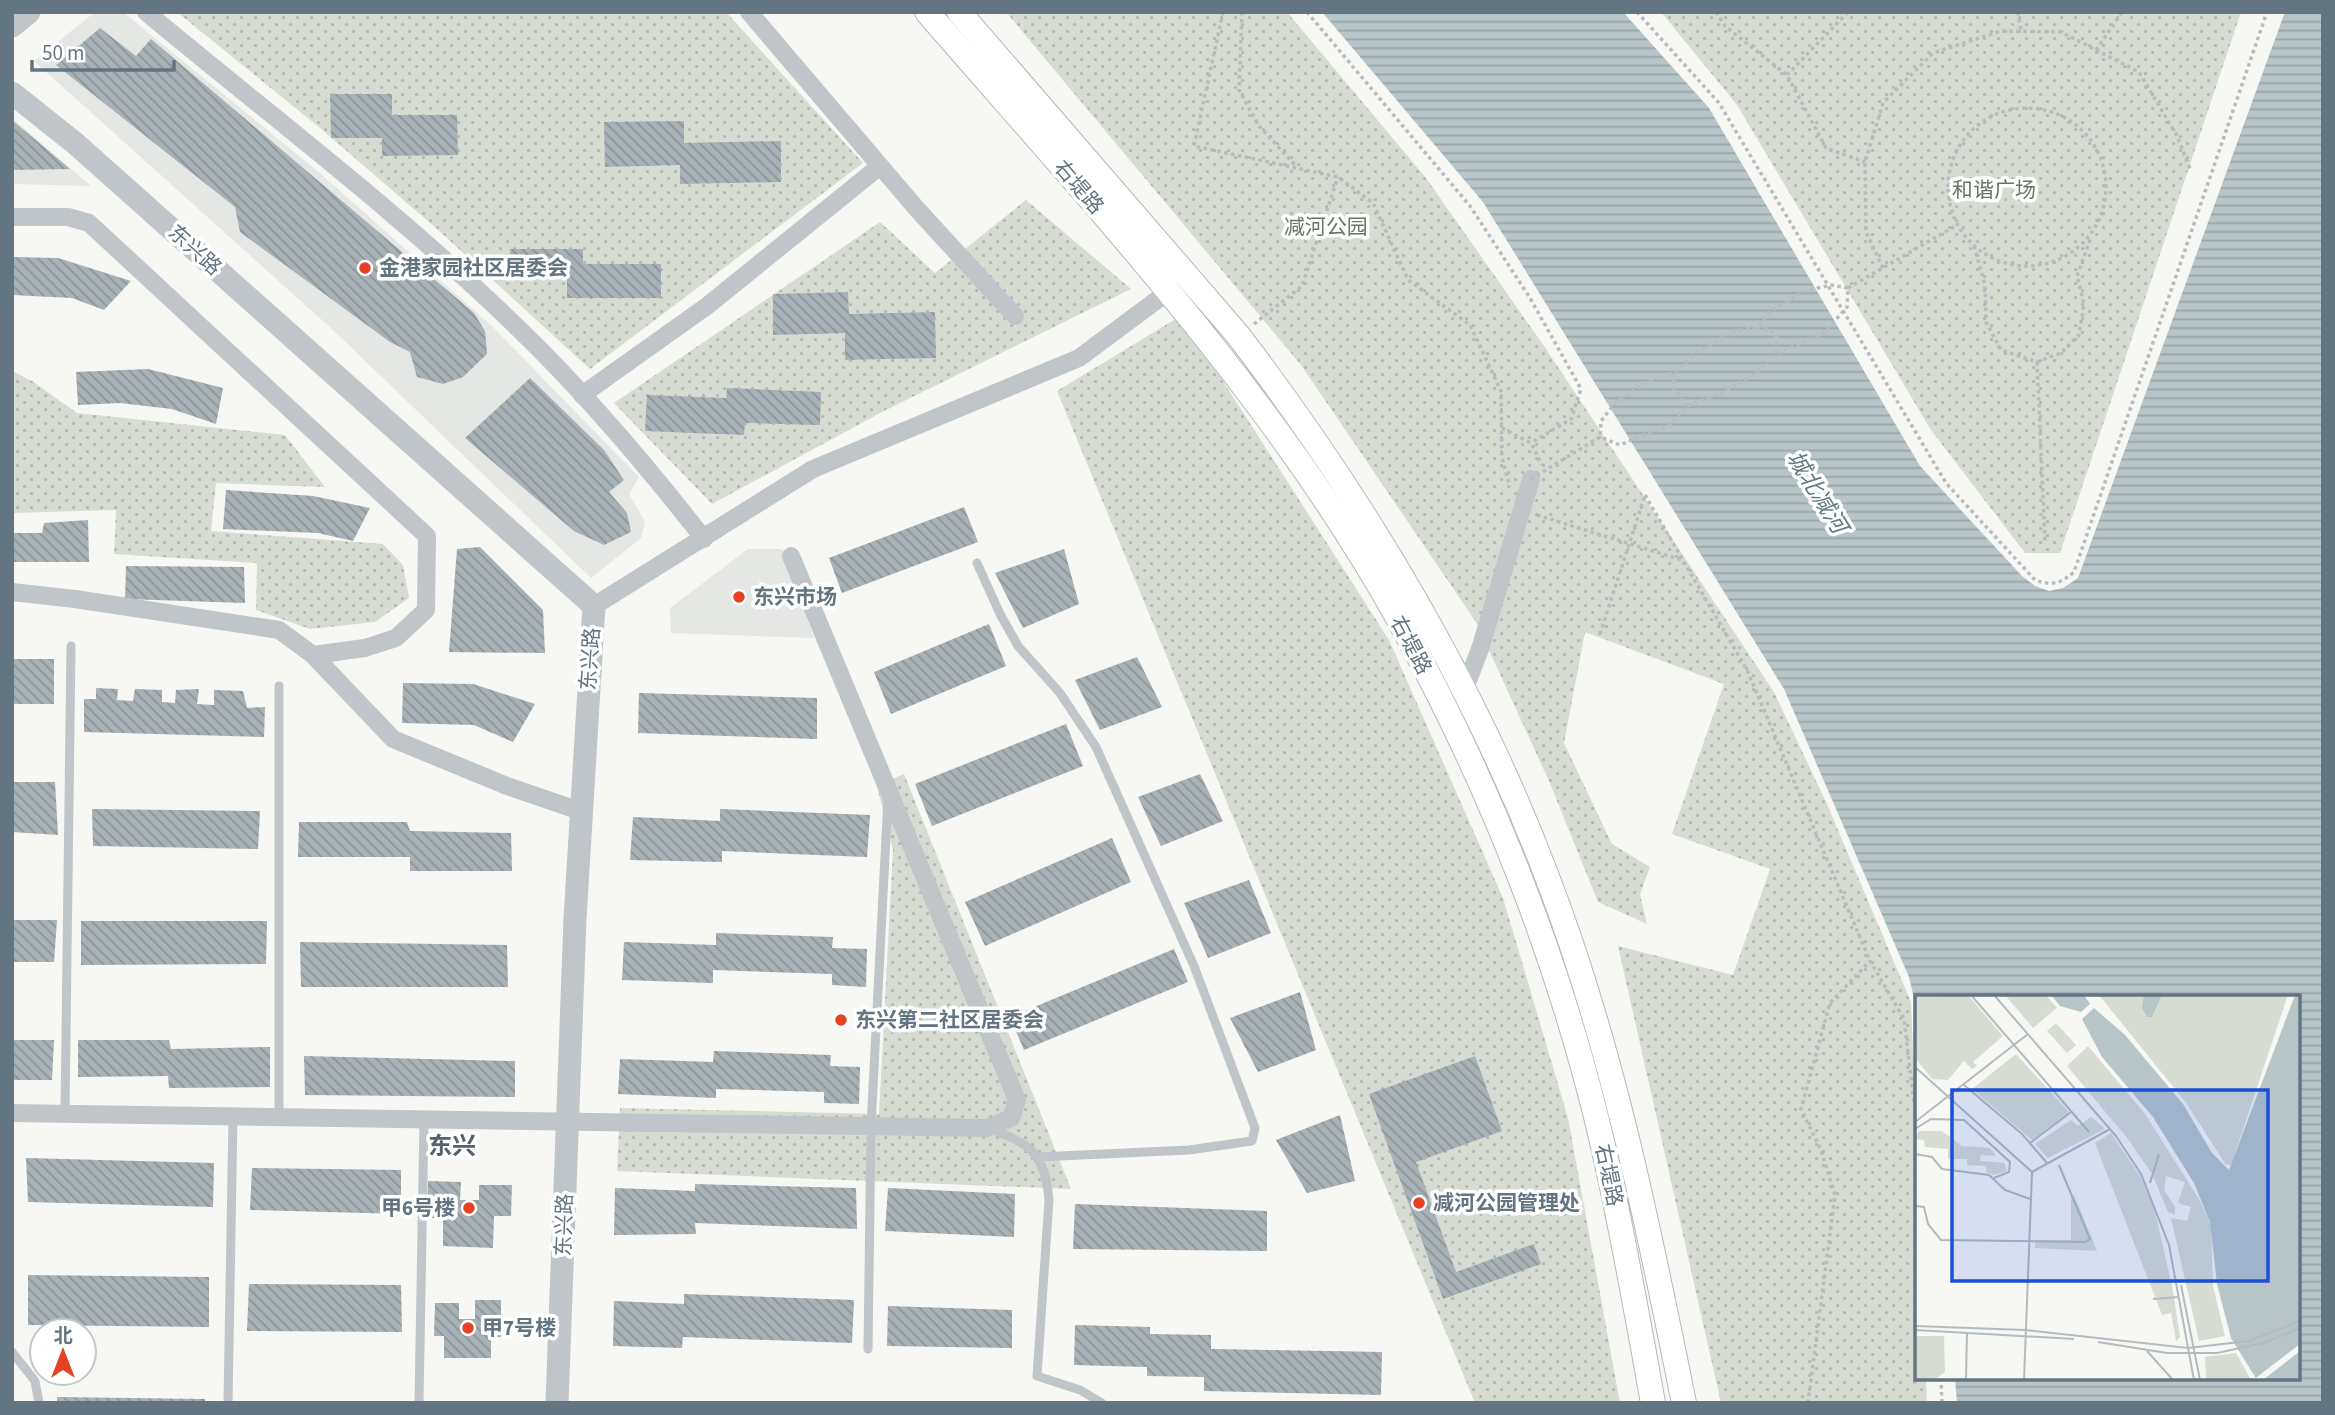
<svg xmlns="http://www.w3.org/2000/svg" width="2335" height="1415" font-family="'Source Sans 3','Noto Sans SC',sans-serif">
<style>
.built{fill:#e5e7e5}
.green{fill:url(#green-dots)}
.water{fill:url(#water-rules)}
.building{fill:url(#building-back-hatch)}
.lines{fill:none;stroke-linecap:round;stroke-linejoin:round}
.secondary-casing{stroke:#b3b9bd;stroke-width:26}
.path{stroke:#b8bcbf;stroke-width:3.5;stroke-dasharray:3.5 3.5;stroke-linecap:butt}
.service{stroke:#c0c5c9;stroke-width:9}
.minor{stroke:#c0c5c9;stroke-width:18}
.tertiary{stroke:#c0c5c9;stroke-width:23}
.secondary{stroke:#fff;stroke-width:24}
.path-bridge{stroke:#b8bcbf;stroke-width:3.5;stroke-dasharray:3.5 3.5;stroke-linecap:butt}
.poi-dot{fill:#e64125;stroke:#fff;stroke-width:2.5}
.labels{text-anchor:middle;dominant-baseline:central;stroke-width:7;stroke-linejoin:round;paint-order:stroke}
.street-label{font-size:21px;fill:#627580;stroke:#fff}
.park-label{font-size:21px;fill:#667861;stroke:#fff}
.poi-label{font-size:21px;font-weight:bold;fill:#627580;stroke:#fff;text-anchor:start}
.water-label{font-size:23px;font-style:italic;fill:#617b82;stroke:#fff}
.quarter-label{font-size:24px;font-weight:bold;fill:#54626b;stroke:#fff}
.inset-road{fill:none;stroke:#b2bbbf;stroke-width:2}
.view{fill:#1d4ed8;fill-opacity:0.15;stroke:#1d4ed8;stroke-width:3.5}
.inset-edge{fill:none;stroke:#627580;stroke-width:3.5}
</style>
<defs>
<pattern id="green-dots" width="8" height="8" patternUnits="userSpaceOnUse" patternTransform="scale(1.75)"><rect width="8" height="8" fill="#d7dcd3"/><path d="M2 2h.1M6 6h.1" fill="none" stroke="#b2b7b0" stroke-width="1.8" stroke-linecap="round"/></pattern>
<pattern id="water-rules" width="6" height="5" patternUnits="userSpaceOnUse" patternTransform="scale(1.75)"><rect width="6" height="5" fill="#b7c5c8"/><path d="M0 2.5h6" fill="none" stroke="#98a5a8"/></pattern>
<pattern id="building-back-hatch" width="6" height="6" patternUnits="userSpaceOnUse" patternTransform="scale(1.75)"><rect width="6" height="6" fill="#a7b1b6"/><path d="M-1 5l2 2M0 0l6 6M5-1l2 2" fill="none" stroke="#8b9599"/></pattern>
</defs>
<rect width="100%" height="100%" fill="#f7f7f4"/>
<path class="built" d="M 95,12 L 123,12 L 321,174 L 494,328 L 639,477 L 629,494 L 645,522 L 641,538 L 591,578 L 333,330 L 34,61 Z
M 12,118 L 91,186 L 12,184 Z
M 748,549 L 782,549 L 814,638 L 671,633 L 670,608 Z"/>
<path class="green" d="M 177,12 L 726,12 L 863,163 L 590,369 L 437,229 L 320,128 Z
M 1006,12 L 1287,12 L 1426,178 L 1544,346 L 1774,692 L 1827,804 L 1911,1002 L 1917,1153 L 1917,1378 L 1926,1378 L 1927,1403 L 1721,1403 L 1618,946 L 1733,975 L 1770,869 L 1672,834 L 1724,684 L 1585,632 L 1564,743 L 1612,844 L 1650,867 L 1640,894 L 1647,924 L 1598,902 L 1549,781 L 1476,622 L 1301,365 Z
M 1661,12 L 2241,12 L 2060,553 L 2025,553 L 1931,430 L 1737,105 Z
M 1026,200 L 1131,289 L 882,412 L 712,504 L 614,403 L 880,222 L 935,273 Z
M 1177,318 L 1221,378 L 1389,640 L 1503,898 L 1568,1118 L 1620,1403 L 1475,1403 L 1057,391 Z
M 12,371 L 32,381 L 77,413 L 285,435 L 325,487 L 216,483 L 211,531 L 383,544 L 403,565 L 409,598 L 375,622 L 310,629 L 256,610 L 257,563 L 114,554 L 116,510 L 12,513 Z
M 904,774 L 1071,1189 L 617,1171 L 620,1108 L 879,1114 L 893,850 L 877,786 Z"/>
<path class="water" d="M 1322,12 L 1623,12 L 1709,108 L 1920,466 L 2022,576 L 2035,586 L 2049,591 L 2063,588 L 2078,578 L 2285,12 L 2323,12 L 2323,1403 L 1957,1403 L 1955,1378 L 2298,1378 L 2298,997 L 1917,997 L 1917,1011 L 1909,977 L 1784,689 L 1483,202 Z"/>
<path class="building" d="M 100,28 L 136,56 L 151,39 L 474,313 L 485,331 L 487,354 L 463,377 L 443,384 L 417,377 L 410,352 L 390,342 L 240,232 L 235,207 L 56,65 Z
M 330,94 L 392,94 L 392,115 L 457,115 L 458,155 L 382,156 L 382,138 L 331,138 Z
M 12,120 L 70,169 L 12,170 Z
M 684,121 L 684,143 L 781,141 L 781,182 L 680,184 L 680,165 L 605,167 L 604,122 Z
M 510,249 L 583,249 L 583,264 L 661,264 L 661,298 L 567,298 L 567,276 L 510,276 Z
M 12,257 L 58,258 L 131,281 L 104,310 L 72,298 L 12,295 Z
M 848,292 L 849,314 L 935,312 L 936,358 L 845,360 L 845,333 L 773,335 L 773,294 Z
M 148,369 L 223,388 L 216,424 L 172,409 L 120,403 L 78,405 L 76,372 Z
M 530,378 L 604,450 L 624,480 L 609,492 L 627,513 L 631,532 L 604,545 L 574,531 L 465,438 Z
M 727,388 L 821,392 L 820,425 L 745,423 L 744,435 L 645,431 L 647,395 L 726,398 Z
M 226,490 L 313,496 L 370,508 L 353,541 L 318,533 L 223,529 Z
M 964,507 L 978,542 L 842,593 L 829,558 Z
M 88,520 L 89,562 L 12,562 L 12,533 L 42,533 L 44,523 Z
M 480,547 L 543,610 L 545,653 L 449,652 L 457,549 Z
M 1064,549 L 1079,604 L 1023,628 L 995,573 Z
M 126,566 L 244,567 L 245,603 L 125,599 Z
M 989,624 L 1006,666 L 891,714 L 874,672 Z
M 1137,657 L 1162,707 L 1100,730 L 1075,680 Z
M 12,659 L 54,659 L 54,704 L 12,704 Z
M 403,683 L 473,684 L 535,704 L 513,742 L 474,725 L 402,723 Z
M 96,688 L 118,689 L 117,700 L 133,701 L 135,689 L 162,690 L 162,702 L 175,703 L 176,690 L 199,689 L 197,704 L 214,705 L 214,690 L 243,691 L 247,708 L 265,707 L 264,737 L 84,732 L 84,699 L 96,699 Z
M 639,693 L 817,698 L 817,739 L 638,733 Z
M 1066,724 L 1083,766 L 932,826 L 915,784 Z
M 1200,774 L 1223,821 L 1161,846 L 1138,797 Z
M 12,782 L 55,782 L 58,835 L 12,832 Z
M 92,809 L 260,811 L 258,849 L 93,846 Z
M 720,809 L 870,815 L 867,857 L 722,851 L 722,862 L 630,860 L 633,817 L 720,821 Z
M 299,822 L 407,822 L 410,831 L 511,833 L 512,871 L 410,871 L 410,857 L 298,857 Z
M 1112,838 L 1131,882 L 985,946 L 965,902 Z
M 1249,880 L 1271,933 L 1208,958 L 1184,903 Z
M 12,920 L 57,920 L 54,962 L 12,962 Z
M 81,921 L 267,921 L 266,964 L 81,965 Z
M 716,933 L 833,937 L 832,948 L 867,949 L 866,987 L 832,985 L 832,974 L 713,970 L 713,983 L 622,980 L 624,942 L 716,945 Z
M 300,942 L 507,945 L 508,987 L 301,987 Z
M 1174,949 L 1188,982 L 1024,1050 L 1010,1017 Z
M 1300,992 L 1316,1050 L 1258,1072 L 1230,1018 Z
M 12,1040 L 54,1040 L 52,1080 L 12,1080 Z
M 78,1040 L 169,1040 L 171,1049 L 270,1047 L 270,1087 L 169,1088 L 168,1076 L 78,1077 Z
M 714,1051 L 831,1055 L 830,1066 L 860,1067 L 859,1104 L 824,1103 L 824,1092 L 716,1089 L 716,1098 L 618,1094 L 620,1059 L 713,1062 Z
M 304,1056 L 515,1061 L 515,1097 L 305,1095 Z
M 1475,1056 L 1502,1131 L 1416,1162 L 1456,1272 L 1534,1244 L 1541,1264 L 1443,1299 L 1369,1094 Z
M 1340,1115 L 1355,1181 L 1307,1193 L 1276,1140 Z
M 26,1158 L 214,1163 L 213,1207 L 28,1202 Z
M 252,1168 L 401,1170 L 401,1214 L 250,1210 Z
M 428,1181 L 461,1182 L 460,1200 L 479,1200 L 479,1185 L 512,1185 L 511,1216 L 494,1216 L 493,1248 L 443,1246 L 443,1219 L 427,1218 Z
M 695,1184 L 856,1188 L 857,1229 L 695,1223 L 696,1234 L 614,1235 L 615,1188 L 695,1191 Z
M 888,1188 L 1015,1194 L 1014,1237 L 885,1231 Z
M 1075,1204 L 1267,1211 L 1267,1251 L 1073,1249 Z
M 28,1275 L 209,1277 L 209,1327 L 28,1325 Z
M 249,1284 L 401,1285 L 402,1332 L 247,1331 Z
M 684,1294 L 854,1300 L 852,1343 L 683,1337 L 682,1348 L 613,1346 L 614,1301 L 684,1304 Z
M 475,1300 L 501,1300 L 501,1337 L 491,1337 L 491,1358 L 444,1358 L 444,1336 L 434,1336 L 435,1303 L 459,1303 L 459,1319 L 475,1319 Z
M 888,1306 L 1012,1310 L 1012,1348 L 887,1346 Z
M 1075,1325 L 1150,1327 L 1150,1334 L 1211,1335 L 1211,1349 L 1382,1352 L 1381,1395 L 1204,1391 L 1204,1377 L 1147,1376 L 1147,1367 L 1074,1365 Z
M 57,1397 L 205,1399 L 205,1403 L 57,1403 Z"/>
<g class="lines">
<defs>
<path id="secondary" d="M 927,12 C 1095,206 1274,395 1399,620 C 1491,785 1562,967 1604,1150 C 1623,1234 1638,1319 1653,1403
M 959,12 L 1238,335 C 1363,499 1473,682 1546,874 C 1612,1044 1648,1225 1684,1403"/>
</defs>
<use href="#secondary" class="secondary-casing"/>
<path class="path" d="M 1223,12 L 1194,146 L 1338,177 L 1373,203 L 1408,280 L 1470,325 L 1501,391 L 1502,458 L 1510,487
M 1242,12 L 1239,90 L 1259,126 L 1297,167
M 1307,12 L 1470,206 L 1530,298 L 1581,389 L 1571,419 L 1531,443
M 1637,12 L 1719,103 L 1946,483 L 2035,580 C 2052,586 2060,584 2074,572 L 2267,12
M 1716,12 L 1725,26 L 1787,75 L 1826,148 L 1865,162
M 2018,12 L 2021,31
M 2096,50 L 2122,12
M 1787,75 L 1848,12
M1948 187a79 79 0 1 1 158 0a79 79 0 1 1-158 0Z
M 1974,246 L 1985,285 L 1986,322 L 2001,350 L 2037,362 L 2061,353 L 2079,335 L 2084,304 L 2077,276 L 2091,237
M 1883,268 L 1866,232 L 1865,162 L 1883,103 L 1933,53 L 2001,31 L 2061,32 L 2139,72 L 2177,136 L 2191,171
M 1848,288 L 1957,225
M 1254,324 L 1302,286 L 1338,177
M 1757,327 L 1771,330 L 1777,338 L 1776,354
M 2037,362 L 2045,541
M 1674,373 L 1673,387 L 1687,406
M 1502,428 L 1531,443 L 1542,465
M 1645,495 L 1747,670 L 1870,961 L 1904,1019 L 1917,1127
M 1537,515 L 1682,560
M 1600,634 L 1645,495
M 1941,1378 L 1942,1403
M 1808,1403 L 1835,1195 L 1821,1150 L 1801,1109 L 1830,1003 L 1870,961"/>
<path class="service" d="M 977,563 L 1000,614 L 1018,646 L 1060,693 L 1096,747 L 1194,966 L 1255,1128 L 1252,1141 L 1189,1150 L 1039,1157
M 279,686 L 279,1117
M 65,1113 L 71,646
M 988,1128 C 1031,1144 1045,1153 1049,1200 L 1037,1376 L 1080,1390 L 1102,1403
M 868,1349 L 871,1126 L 888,798
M 12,1352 L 35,1381 L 39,1403
M 228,1403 L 233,1116
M 419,1403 L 424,1119"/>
<path class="minor" d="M 146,12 C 272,117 405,217 522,332 C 588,396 647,466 704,539
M 749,12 L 916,208 L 1015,316
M 12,217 L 68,217 L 89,223 L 427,536 L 426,610 L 396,638 L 365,648 L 313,655
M 582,395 L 707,306 L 880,166
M 12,592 L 75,599 L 279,630 L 313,655 L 393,739 L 507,786 L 580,811
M 594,606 L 813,469 L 1079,358 L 1169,291
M 1464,691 L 1480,649 L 1531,479
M 12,1113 L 987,1128 L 1011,1118 L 1017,1100 L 791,556"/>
<path class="tertiary" d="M 12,26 L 29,12
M 12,93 L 76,144 L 594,606 L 575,919 L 557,1403"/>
<use href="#secondary" class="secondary"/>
<path class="path-bridge" d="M 1531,479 L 1600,437 L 1620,445 L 1670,424 L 1687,406 L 1723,392 L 1752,376 L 1776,354 L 1824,333 L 1847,307 L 1848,288 L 1831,285 L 1805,291 L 1771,311 L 1757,327 L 1734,331 L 1698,352 L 1674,373 L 1646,382 L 1615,403 L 1601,421 L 1600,437"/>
</g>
<g class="poi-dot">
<circle cx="365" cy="268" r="7"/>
<circle cx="739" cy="597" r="7"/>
<circle cx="841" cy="1020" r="7"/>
<circle cx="1419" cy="1203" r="7"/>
<circle cx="469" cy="1208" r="7"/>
<circle cx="468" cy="1328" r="7"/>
</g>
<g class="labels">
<g class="street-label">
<text transform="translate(1079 187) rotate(49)">右堤路</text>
<text transform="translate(195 250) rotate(42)">东兴路</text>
<text transform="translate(1411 645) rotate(62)">右堤路</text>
<text transform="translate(590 659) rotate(-86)">东兴路</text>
<text transform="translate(1609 1175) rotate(78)">右堤路</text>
<text transform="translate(564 1225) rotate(-88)">东兴路</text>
</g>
<g class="park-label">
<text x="1994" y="190">和谐广场</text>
<text x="1326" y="227">减河公园</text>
</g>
<g class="poi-label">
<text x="379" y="268">金港家园社区居委会</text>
<text x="753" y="597">东兴市场</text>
<text x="855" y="1020">东兴第二社区居委会</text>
<text x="1433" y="1203">减河公园管理处</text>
<text x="455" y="1208" text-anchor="end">甲6号楼</text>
<text x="482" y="1328">甲7号楼</text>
</g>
<g class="water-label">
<text transform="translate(1817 492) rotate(58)">城北减河</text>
</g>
<g class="quarter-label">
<text x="452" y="1146">东兴</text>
</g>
</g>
<g transform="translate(1915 995)">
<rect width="385" height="385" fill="#f7f7f4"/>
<path d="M 53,0 L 88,41 L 58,67 L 62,71 L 57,74 L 49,66 L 33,85 L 17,84 L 0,63 L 0,2 ZM 90,0 L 131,0 L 142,13 L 118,33 ZM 184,0 L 373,0 L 316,170 L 311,170 L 272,109 ZM 173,51 L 230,119 L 284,204 L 296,230 L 298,291 L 310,341 L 284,346 L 256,223 L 272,226 L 276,212 L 263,208 L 270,187 L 251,181 L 249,195 L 260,212 L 260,220 L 253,217 L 237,179 L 213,144 L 152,71 ZM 101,59 L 154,117 L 117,145 L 57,94 ZM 176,122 L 190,134 L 133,163 L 120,149 L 156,125 L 163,131 ZM 4,136 L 27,136 L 47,151 L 75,153 L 81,161 L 66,160 L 65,166 L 89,168 L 92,176 L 79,180 L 71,177 L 71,171 L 52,170 L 52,164 L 33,164 L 33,154 L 10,152 L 9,145 L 0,144 ZM 196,138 L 225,181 L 240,216 L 258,296 L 265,342 L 261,346 L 256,318 L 247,320 L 180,148 ZM 159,200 L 182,256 L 120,253 L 121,245 L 156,245 L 156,201 ZM 1,341 L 29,341 L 30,377 L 19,385 L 0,385 ZM 321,358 L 336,385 L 291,385 L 290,362 Z" fill="#d7dcd3"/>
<path d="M 141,28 L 161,50 L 152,58 L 132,36 Z" fill="#d7dcd3"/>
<path d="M 136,0 L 169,0 L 175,9 L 166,17 L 145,11 ZM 229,0 L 247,0 L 237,22 L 232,22 L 227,13 ZM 380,0 L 385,0 L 385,385 L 342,385 L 316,343 L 302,289 L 295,227 L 279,188 L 238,122 L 187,62 L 167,24 L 179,13 L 210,40 L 268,109 L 297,158 L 314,175 Z" fill="#b7c5c8"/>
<path d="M 385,349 L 385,356 L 348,385 L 338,385 Z" fill="#f7f7f4"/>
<path class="inset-road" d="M 56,0 L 174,137M 79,0 L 201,141 L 226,179 L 254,250 L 279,385M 0,72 L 117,177 L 109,385M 49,90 L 107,139 L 132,168M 0,127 L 113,39M 0,134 L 16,124 L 49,125 L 95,167 L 94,177 L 79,183M 115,148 L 156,117M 0,159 L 17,162 L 27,174 L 74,180 L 90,195 L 115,204M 117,177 L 195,134M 235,188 L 244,159M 0,211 L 9,212 L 13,229 L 26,245 L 170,247 L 175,244 L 144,170M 266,290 L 285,385M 238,304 L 264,302M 0,331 L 110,335 L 273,353 L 334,346 L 385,326M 0,335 L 159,344M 183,347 L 252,358 L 302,358 L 349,348 L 385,333M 232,356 L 258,385M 51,385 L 52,337"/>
<path class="view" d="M 37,95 L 353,95 L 353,286 L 37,286 Z"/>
<rect width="385" height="385" class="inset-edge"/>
</g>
<rect width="2335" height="1415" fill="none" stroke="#627580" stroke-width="28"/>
<g transform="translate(63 1352)"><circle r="33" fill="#ffffff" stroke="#c0c8cc" stroke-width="2"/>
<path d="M0-5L12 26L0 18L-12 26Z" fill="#e64125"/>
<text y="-10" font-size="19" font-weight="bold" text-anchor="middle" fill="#627580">北</text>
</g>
<path d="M32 60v10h142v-10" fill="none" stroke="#627580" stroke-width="3.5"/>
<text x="42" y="60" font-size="21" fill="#627580" stroke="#ffffff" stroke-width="5" paint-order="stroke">50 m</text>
</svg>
